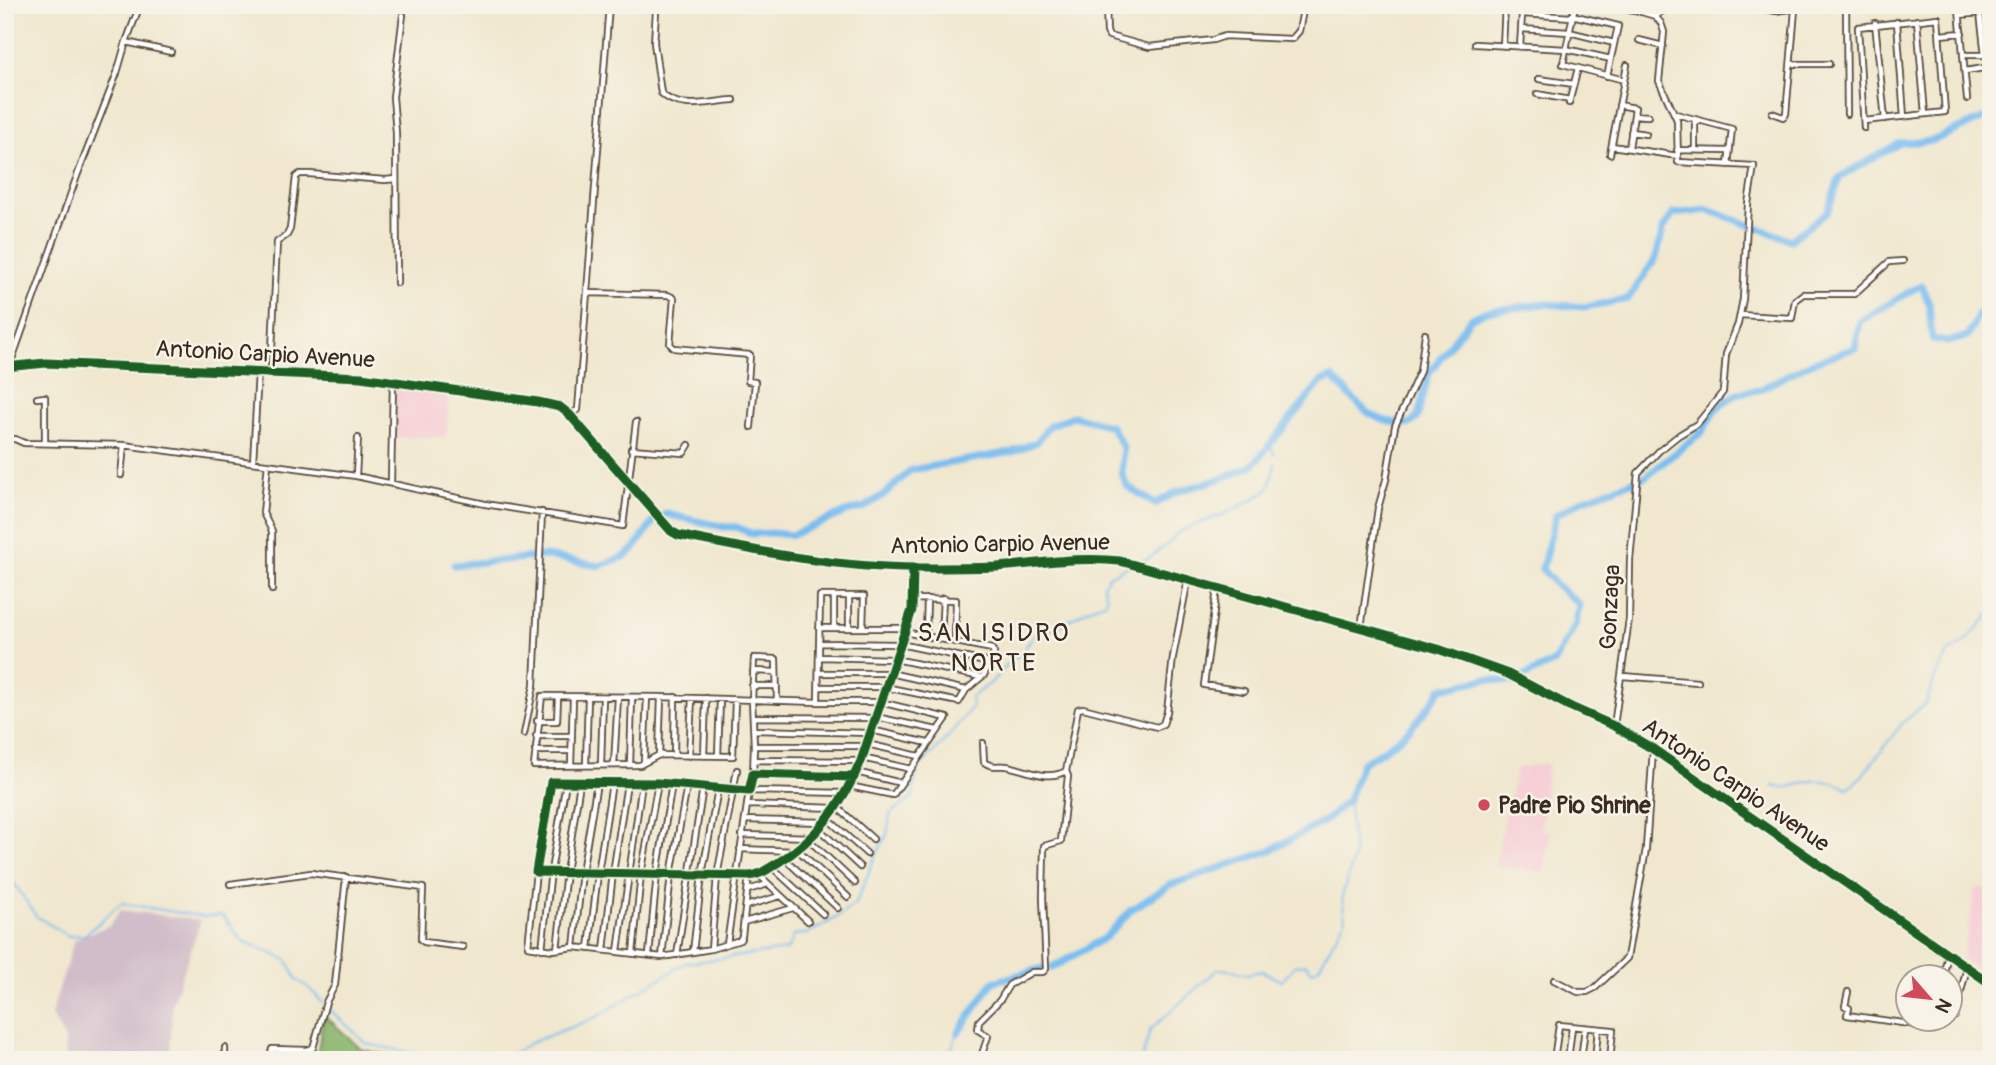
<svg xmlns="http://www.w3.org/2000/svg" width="1996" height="1065" font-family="Pangolin,sans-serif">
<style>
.built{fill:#f6cfd6}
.industrial{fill:#d1bdc9}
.forest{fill:#8db870;stroke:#647147;stroke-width:2}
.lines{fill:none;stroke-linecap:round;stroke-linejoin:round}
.stream{stroke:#7abef1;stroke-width:2}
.river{stroke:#7abef1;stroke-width:7}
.minor-casing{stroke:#564638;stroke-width:8}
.minor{stroke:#fff;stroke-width:4.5}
.cycleway-casing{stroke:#f7f3e8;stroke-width:13}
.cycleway{stroke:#1b5e20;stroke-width:9}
.poi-dot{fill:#d1495b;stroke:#f7f3e8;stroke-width:2.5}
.labels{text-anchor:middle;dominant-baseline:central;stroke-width:5;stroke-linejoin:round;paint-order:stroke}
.street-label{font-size:23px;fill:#3b2a1e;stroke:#f7f3e8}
.poi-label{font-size:23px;font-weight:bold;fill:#3b2a1e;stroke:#f7f3e8;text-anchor:start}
.quarter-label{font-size:26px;letter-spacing:2px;fill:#3b2a1e;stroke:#f7f3e8}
</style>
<rect width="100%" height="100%" fill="#f7f3e8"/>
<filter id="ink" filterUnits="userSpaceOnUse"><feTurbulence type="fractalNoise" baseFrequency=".0143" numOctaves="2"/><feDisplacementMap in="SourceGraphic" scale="14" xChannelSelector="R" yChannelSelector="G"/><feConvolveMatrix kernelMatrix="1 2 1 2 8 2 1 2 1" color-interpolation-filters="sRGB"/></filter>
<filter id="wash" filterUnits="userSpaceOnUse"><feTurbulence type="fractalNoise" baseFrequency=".00686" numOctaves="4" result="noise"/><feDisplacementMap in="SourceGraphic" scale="28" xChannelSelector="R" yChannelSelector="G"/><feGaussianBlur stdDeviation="1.57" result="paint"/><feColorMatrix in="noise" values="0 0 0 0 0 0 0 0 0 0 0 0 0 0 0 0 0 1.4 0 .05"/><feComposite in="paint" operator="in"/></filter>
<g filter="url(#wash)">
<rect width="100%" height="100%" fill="#f0e7ce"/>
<path class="built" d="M 395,385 L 449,392 L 446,437 L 393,438 Z
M 1548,763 L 1541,831 L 1550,832 L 1544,872 L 1494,867 L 1517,768 Z
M 1976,887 L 1991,890 L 1991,978 L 1962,960 Z"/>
<path class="industrial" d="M 120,910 L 201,920 L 172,1003 L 170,1060 L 64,1060 L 65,1039 L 51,1015 L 74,940 L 110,925 Z"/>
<path class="forest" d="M 324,1015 L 361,1049 L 410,1060 L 316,1060 Z"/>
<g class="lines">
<path class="stream" d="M 1270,443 L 1274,454
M 1136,563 L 1148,559 L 1170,542 L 1178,532 L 1229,512 L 1266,492 L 1270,486 L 1275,463
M 1773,786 C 1785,790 1796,785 1807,782 C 1821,778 1835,783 1848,788 L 1861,777 L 1904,721 L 1926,703 L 1935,677 L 1949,652 L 1965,642 L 1991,613
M 5,874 L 12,880 L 36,916 L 68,936 L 85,935 L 121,903 L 204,917 L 222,915 L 243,941 L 287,960 L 297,980 L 309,988 L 323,1003
M 327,1007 L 367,1044 L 450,1060
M 503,1060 L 530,1043 L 597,1017 L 685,963 L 787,950 L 794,935 L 807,934 L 836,918 L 856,903 L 875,857 L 887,835 L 890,814 L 913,797 L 916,770 L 948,737 L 972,707 L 971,697 L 992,682 L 1013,658 L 1025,653 L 1026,646 L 1036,633 C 1062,632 1080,608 1105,603 L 1107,599 L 1103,585 L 1109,576 L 1130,565
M 946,1060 L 958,1033
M 1142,1060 L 1150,1030 L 1218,969 L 1232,970 L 1247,974 L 1262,971 L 1282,981 L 1294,966 L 1306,964 L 1312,971 L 1319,967 L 1345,920 L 1342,896 L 1354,857 L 1348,800"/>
<path class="river" d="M 1267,448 L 1322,381 L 1333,378 C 1360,405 1369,424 1410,424 L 1418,417 L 1429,373 L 1470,319 L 1487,311 L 1512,308 L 1544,304 L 1585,307 L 1628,299 L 1656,258 L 1663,229 L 1673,214 L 1708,210 L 1791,240 L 1827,212 L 1840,177 L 1900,143 L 1932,141 L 1991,115
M 454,565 L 546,556 L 599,566 L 624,557 L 634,549 L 656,518 L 666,514 L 724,527 L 736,527 L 753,534 L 772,533 L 792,535 L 846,512 L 865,507 L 885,494 L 911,470 L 1012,452 L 1037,442 L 1049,426 L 1073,416 L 1111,426 L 1123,447 L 1122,474 L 1127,486 L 1155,504 L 1176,492 L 1220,479 L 1252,466 L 1264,452
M 1052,968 L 1106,937 L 1131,910 L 1170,885 L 1269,851 L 1326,820 L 1348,800 L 1362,763 C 1402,741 1416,726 1441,689 L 1486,679 L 1513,682 L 1554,662 L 1576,624 L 1579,604 L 1555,584 L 1542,569 L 1556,515 L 1582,500 L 1645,477 L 1702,432 L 1715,410 L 1738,393 L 1759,390 L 1811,363 L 1855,348 L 1860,321 L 1921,285 L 1929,303 L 1932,339 L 1947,342 L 1967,337 L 1991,291
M 958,1033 L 993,982 L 1043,968"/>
</g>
</g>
<g filter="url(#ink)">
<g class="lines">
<defs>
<path id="minor" d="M 652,5 L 656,11 L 654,43 L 661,93 C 680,112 710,101 734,100
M 1106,5 L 1107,32 L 1109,36 L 1149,47 L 1213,40 L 1225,36 L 1292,39 L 1299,31 L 1304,5
M 1575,5 L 1563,64 L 1624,80
M 1606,5 L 1635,10 L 1655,16 L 1661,23 L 1664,32 L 1659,81 L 1677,120 L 1678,162 L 1754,166 L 1748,204 L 1743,299 L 1738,324 L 1726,354 L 1723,392 L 1697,424 L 1679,435 L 1659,451 L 1638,473 L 1630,560 L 1629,619 L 1614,726
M 1744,5 L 1776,11 L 1820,5
M 1846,5 L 1847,114
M 1946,5 L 1959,9 L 1969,5
M 1959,9 L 1967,99
M 1980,13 L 1985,55
M 1572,15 L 1618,26 L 1607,76
M 1960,15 L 1991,12
M 1655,16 L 1672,5
M 1917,20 L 1925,114
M 1897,22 L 1904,117
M 1875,23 L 1885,119
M 1521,29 L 1569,32 L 1614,43
M 1940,35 L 1962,33
M 1639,40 L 1663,46
M 126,42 L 171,52
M 1475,44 L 1566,49 L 1611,59
M 1503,46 L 1505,5
M 1520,47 L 1522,14 L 1572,17
M 1963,55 L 1991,55
M 1791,64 L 1829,64
M 1965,71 L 1991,67
M 1539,79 L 1574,84
M 1537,94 L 1570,100
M 1569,103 L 1578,68
M 1619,105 L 1635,108 L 1629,148
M 1772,113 L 1783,117 L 1786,114 L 1795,10
M 1676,114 L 1732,129 L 1728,165
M 1634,115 L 1648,116
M 1695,119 L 1695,150
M 1864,128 L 1858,27 L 1938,18 L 1945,112 L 1864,121
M 1631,132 L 1646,134
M 1612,146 L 1678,156
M 1677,150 L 1729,151
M 1610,154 L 1627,65
M 397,283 L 396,133 L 393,97 L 403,15
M 588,293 L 668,295 L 674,298 L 670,344 L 674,348 L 750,355 L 748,381 L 755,382 L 751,427
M 1740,315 L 1792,318 L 1795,300 L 1803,294 L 1854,294 L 1889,262 L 1903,261
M 5,367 L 46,363 L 361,377 L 538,402 L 560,407 L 569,414 L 671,531 L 678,535 C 757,551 836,568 917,568 C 943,568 970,568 997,567 C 1038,564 1079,556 1120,561 L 1438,649 L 1508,674 L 1569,706 L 1614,726 L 1653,749 L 1991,984
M 271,372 L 277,242 L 287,235 L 290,229 L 296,177 L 300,174 L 309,174 L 385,180 L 396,179
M 5,379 L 77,176 L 117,73 L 126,42 L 140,5
M 37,398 L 45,397 L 45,442
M 569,414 L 578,410 L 609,5
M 5,439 L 15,439 L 24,443 L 124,445 L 356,476 L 485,504 L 623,526 L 636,422
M 631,449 L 684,453 L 689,445
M 253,462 L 258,372
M 268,464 L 263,513 L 272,531 L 272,590
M 121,475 L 124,445
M 356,476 L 358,438
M 391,482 L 393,382
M 1217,589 L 1204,685 L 1244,691
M 914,599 L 956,600 L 955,642
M 819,628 L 905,628
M 834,628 L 834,596
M 849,628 L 849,596
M 1361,628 L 1378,508 L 1386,480 L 1395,426 L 1420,371 L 1425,334
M 926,636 L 927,599
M 941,639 L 943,598
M 819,643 L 900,644 L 990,663
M 819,657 L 895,659 L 981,677
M 753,671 L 776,672
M 819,673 L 890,673 L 966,690
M 1623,676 L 1698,682
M 752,686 L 777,686
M 819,687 L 885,687 L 959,702 L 966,690 L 984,675 L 994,653 L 992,649 L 904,632
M 735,700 L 733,756 L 659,755 L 640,765 L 534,766 L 542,696 L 661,697 L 818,702
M 753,717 L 875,718
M 876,717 L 937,730
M 537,721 L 557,721 L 558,697
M 754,730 L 870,733
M 871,730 L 928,743
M 524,734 L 534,685 L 542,512
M 536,736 L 572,736
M 983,743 L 984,762 C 992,768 997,765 1006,766 C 1026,769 1047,782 1066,771
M 867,744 L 919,756
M 754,746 L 752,700 L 754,658 L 776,659 L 777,701
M 535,751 L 571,751
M 659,755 L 661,697
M 674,755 L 675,697
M 689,756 L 692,698
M 704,756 L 706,698
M 718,756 L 720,699
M 862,758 L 911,769
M 755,760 L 861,761
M 644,762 L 647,697
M 571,765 L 573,697
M 586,765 L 588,697
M 601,765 L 603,697
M 614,765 L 618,697
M 630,765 L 632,697
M 856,772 L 901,783
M 753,774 L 754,746 L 866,746
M 854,777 L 753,774 L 749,791 L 658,783 L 551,782 L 536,872 L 749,876 C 761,875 769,868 779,862 C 818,838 843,803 861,761 L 912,610 L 913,568
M 849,786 L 893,795 L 947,718 L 880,702 L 818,702 L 820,596 L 864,596 L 863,628
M 747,805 L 836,808
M 837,807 L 873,839
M 828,819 L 867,854
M 745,820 L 825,822
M 819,829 L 860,867
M 742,835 L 812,837
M 809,840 L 855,883
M 740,849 L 796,851
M 798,850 L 848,897
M 785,859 L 838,908
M 772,867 L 823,914
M 536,872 L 528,946 L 553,950 L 574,947 L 662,957 L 711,949 L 740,940 L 742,936 L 749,876
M 759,875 L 808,921
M 230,884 L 311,873 L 423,888 L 421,940 L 424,942 L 463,947
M 748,890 L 768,884
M 746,906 L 780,896
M 744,922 L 793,908
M 727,944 L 749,791 L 845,793
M 574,947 L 582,872 L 597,783
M 589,948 L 598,873 L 612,783
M 542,949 L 551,871 L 566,782
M 557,949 L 566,872 L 580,783
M 711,949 L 717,876 L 737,770
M 604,950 L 613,873 L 627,783
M 618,951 L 642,783
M 693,952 L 702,875 L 718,789
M 633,953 L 641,874 L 658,783
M 649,955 L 657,874 L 672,784
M 677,955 L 703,787
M 662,957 L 671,875 L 687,786
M 1943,978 L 1948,954
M 1554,980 L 1578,992 L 1587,992 L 1595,988 L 1627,958 L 1646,849 L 1653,749
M 1848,992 L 1845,1006 L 1849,1008 L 1847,1015 L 1930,1027 L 1933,1020
M 1951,1015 L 1955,1016 L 1967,967
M 225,1060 L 225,1048
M 269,1060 L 272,1049 L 307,1050 L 313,1048 L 326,1002 L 335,985 L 346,877
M 980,1060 L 988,1036 L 978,1030 L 979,1021 L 1000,1000 L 1009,985 L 1032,972 L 1043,972 L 1046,969 L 1043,898 L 1044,846 L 1061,841 L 1068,776 L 1066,771 L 1078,709 L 1083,708 L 1157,727 L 1163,724 L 1167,712 L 1173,657 L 1188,579
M 1554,1060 L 1559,1025 L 1613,1030 L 1610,1060
M 1568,1060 L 1572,1027
M 1581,1060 L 1585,1028
M 1595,1060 L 1598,1029
M 1989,1060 L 1991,1049"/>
</defs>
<use href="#minor" class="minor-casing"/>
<use href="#minor" class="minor"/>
<defs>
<path id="cycleway" d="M 5,367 L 46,363 L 361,377 L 538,402 L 560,407 L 569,414 L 671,531 L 678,535 C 757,551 836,568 917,568 C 943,568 970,568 997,567 C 1038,564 1079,556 1120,561 L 1438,649 L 1508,674 L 1569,706 L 1614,726 L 1653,749 L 1991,984
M 854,777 L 753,774 L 749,791 L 658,783 L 551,782 L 536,872 L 749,876 C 761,875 769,868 779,862 C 818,838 843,803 861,761 L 912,610 L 913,568"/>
</defs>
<use href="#cycleway" class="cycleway-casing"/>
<use href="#cycleway" class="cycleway"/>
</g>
</g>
<circle class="poi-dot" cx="1484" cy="805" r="7"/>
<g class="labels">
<g class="street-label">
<text transform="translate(265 354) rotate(3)">Antonio Carpio Avenue</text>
<text transform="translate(1000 544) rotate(-1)">Antonio Carpio Avenue</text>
<text transform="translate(1610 607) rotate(-87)">Gonzaga</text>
<text transform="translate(1736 785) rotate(34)">Antonio Carpio Avenue</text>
</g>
<g class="poi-label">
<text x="1498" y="805">Padre Pio Shrine</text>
</g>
<g class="quarter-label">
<text x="994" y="633">SAN ISIDRO<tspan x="994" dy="30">NORTE</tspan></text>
</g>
</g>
<rect width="1996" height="1065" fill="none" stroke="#f7f3e8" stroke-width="28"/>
<g transform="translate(1929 998) rotate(118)"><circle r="33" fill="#f7f3e8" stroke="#aca397" stroke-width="2"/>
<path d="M0-5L12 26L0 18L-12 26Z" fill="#d1495b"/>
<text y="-10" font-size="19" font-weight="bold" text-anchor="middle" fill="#3b2a1e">N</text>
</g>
</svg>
